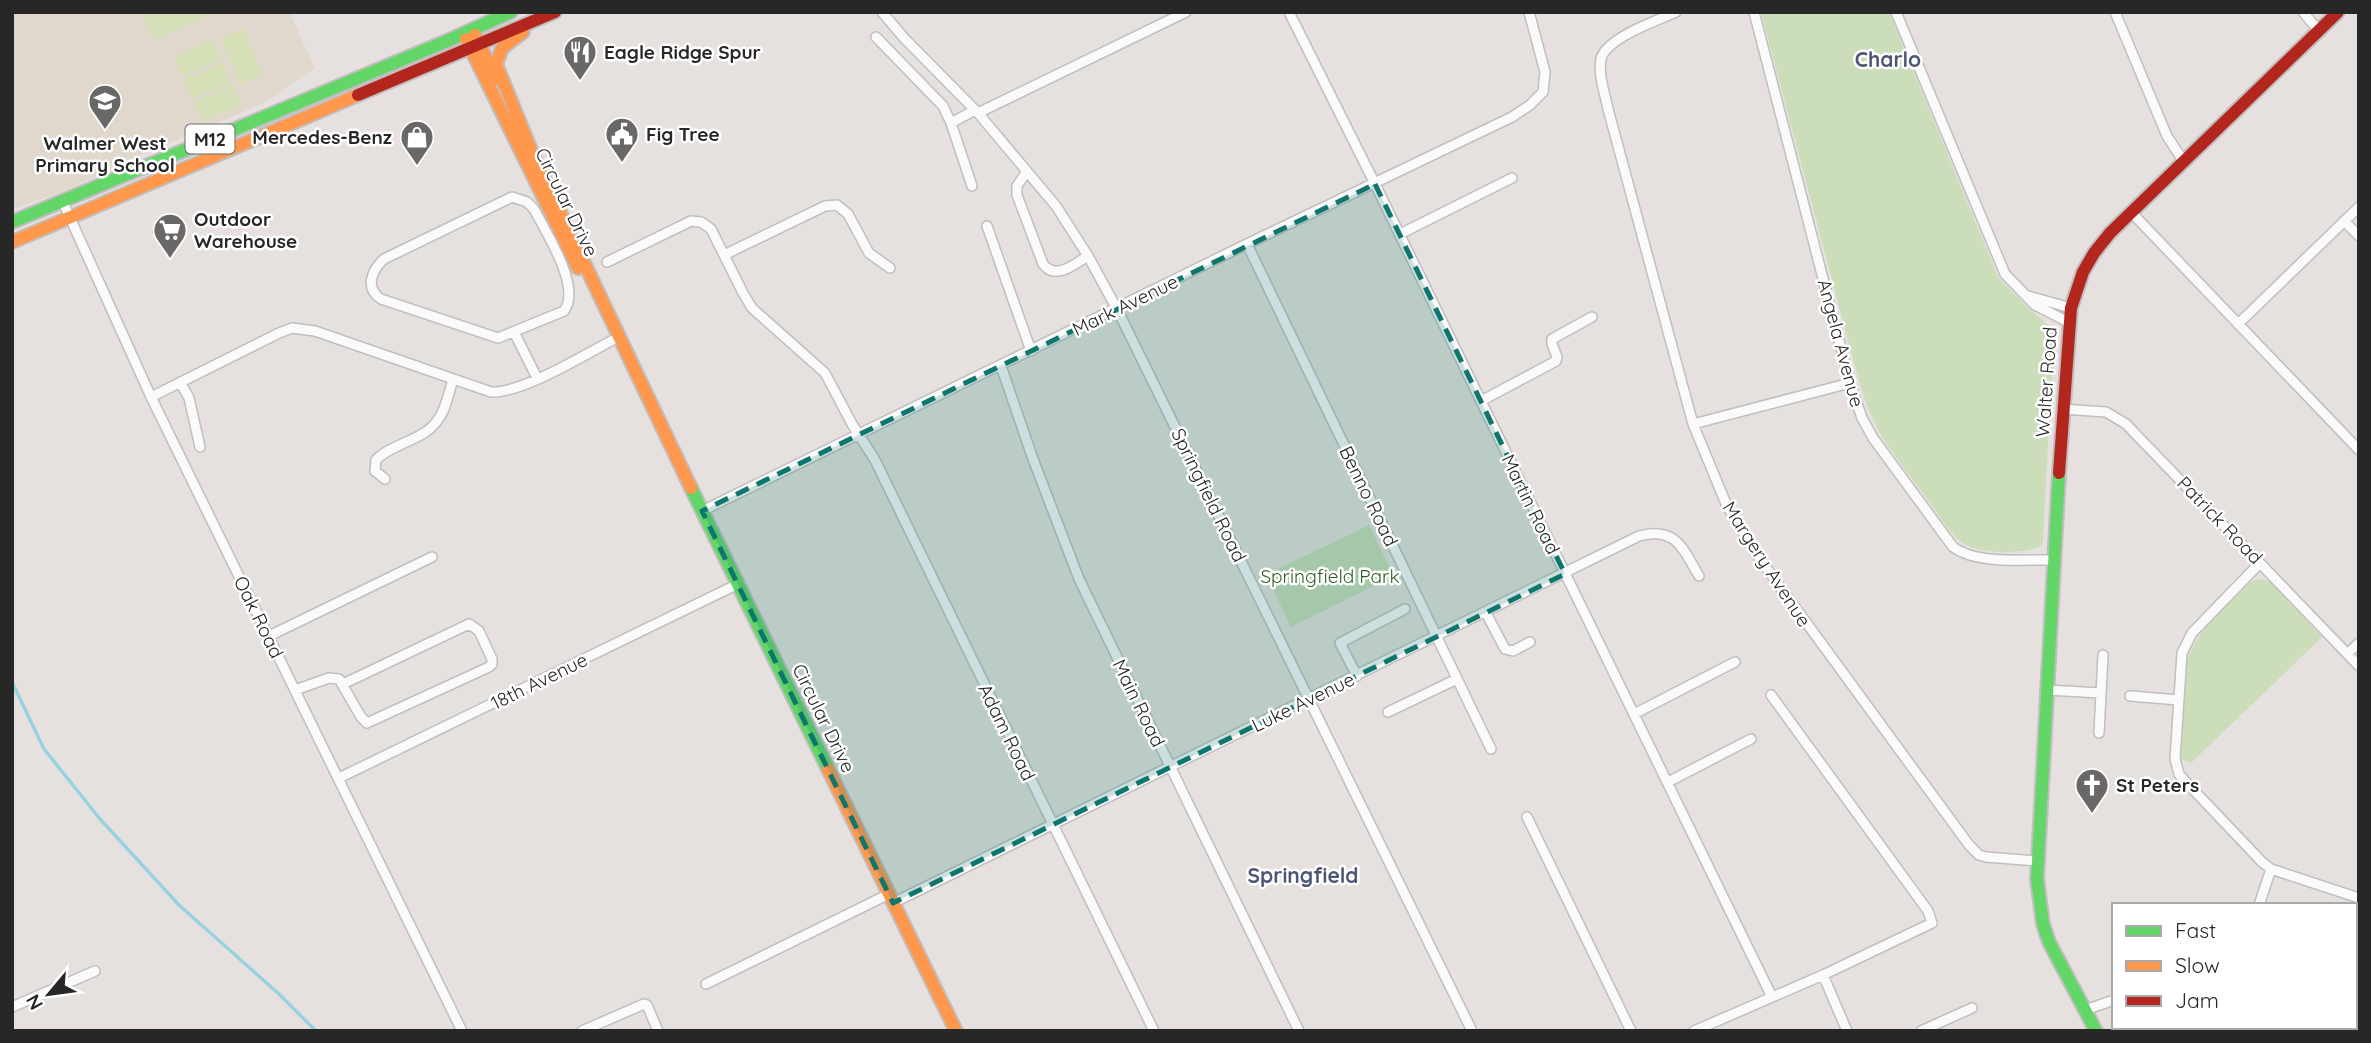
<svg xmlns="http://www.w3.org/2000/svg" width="2371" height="1043" font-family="Quicksand,sans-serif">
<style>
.education{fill:#e0d8cd}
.green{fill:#ccddba}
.pitch{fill:#d5e0b8}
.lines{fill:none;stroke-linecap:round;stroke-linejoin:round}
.stream{stroke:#98d2e0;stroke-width:3.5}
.street-casing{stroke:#c0bebf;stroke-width:12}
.fast-casing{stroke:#c0bebf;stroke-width:16}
.slow-casing{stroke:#c0bebf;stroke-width:16}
.jam-casing{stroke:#c0bebf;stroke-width:16}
.street{stroke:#fbfafa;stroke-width:9}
.fast{stroke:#63d668;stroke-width:12}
.slow{stroke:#ff974d;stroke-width:12}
.jam{stroke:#b3261e;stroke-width:12}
.marked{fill:#0f766e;fill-opacity:0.2;stroke:#0f766e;stroke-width:5;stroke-dasharray:14 9;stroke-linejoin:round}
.labels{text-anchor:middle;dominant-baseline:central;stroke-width:5;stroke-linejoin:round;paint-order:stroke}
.shield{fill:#fff;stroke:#686868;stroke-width:2}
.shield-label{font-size:18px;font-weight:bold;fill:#272727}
.poi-label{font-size:19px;font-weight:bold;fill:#272727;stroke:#fff;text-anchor:start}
.street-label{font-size:19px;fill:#272727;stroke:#fff}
.park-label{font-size:19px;fill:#315c20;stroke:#fff}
.neighbourhood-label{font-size:21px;font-weight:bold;fill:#4d5773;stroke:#fff}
</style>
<rect width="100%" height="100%" fill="#e6e1de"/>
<path class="education" d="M 12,12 L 289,12 L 315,68 L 264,103 L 132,159 L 60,193 L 12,209 Z"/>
<path class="green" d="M 1761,12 L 1889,12 L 1998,277 L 2027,307 L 2052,328 L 2057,340 L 2051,385 L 2043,539 L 2042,545 C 2027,555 1980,554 1964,544 C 1950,535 1940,516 1930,503 C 1914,480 1894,457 1880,433 C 1870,415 1864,397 1858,378 Z
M 1369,525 L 1394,576 L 1291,627 L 1266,575 Z
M 2257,579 L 2270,581 L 2322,637 L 2191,763 L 2181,759 L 2187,662 C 2198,627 2226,606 2251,582 Z"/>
<path class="pitch" d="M 141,12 L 216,12 L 153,40 Z
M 243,28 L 263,74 L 240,84 L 220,38 Z
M 213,40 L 221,60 L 182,76 L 174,56 Z
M 223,63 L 231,83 L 192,99 L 184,79 Z
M 233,85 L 241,105 L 202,122 L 194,102 Z"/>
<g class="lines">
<path class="stream" d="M 12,682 L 44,749 L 100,819 L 179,905 L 279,994 L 316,1031"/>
<defs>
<path id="street" d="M 882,12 L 904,38 L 978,113 L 1056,206 L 1088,256 L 1117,309 L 1472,1031
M 1289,12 L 1375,184 L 1772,997
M 1676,12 C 1656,21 1606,38 1601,59 C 1598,75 1605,94 1608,109 L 1693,424 L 1727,506 L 1759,558 L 1969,845 L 1979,855 L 1986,857 L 2036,861
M 1754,12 L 1850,383 L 1862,418 L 1873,438 L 1953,547 C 1977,565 2025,559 2055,560
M 1896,12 L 2005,274 L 2035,305 L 2070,323
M 2115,12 L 2167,136 L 2184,162
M 2303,12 L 2318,30
M 876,37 L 943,106 L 951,123
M 978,113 L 1186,12
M 1027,171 L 1017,186 L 1017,195 L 1043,264 C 1056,281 1074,264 1088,256
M 972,186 L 951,123 L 975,110
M 512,197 L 527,202 L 534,209 C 546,233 582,287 564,311 L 498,338 L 381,299 C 364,288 372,270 384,259 Z
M 62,200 L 151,397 L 462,1031
M 2131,212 L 2359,450
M 2344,221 L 2359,236
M 987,226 L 1031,351
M 1400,234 L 1512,178
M 1247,244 L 1491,749
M 724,255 L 825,206 L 837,205 L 848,214 L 869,253 L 890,268
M 607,262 L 691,221 L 701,222 L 711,229 L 743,293 L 752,308 L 825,373 L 852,424 L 875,460 L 1154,1031
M 2028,296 L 2071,308
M 2238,324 L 2359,207
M 514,332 L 537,378
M 1001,366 L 1033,459 L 1079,579 L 1299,1031
M 180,382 L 189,398 L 200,447
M 151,397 L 279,333 L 292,328 L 315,331 L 491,392 C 523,393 582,356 613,340
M 1481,401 L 1556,361 L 1557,357 L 1552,344 L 1552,339 L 1592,317
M 2062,409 L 2106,412 L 2126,424 L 2359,666
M 1693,424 L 1850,383
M 385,479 L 375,471 L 376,460 C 392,443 423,441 437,421 C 446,410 449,392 453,379
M 702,511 L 1247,244 L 1512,117 L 1530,105 L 1543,92 L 1545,72 L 1529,12
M 2260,563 L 2192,633 L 2182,653 L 2175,759 L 2179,774 L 2185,781 L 2262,862 L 2271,869 L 2359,898
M 1486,613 L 1505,649 L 1513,651 L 1530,642
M 269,636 L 432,557
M 2347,654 L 2359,643
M 1357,676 L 1340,643 L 1405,609
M 295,690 L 329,678 L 339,679 L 361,717 L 367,723 L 489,667 L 492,664 L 492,659 L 479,631 L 469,624 L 343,684
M 2047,690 L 2101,693
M 2130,696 L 2179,700
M 1388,712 L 1457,679
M 1634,714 L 1735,662
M 2099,733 L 2103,655
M 339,778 L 738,584
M 1668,782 L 1751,739
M 1527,817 L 1631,1031
M 893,903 L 1639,536 C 1676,526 1683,549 1699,576
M 2259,905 L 2271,869
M 1823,975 L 1847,1031
M 706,984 L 889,894
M 12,1007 L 95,971
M 2085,1010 L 2114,1000
M 2235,1027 L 2245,1031
M 582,1031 L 644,1004 L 647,1005 L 658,1031
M 1694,1031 L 1823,975 L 1932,923 L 1928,911 L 1771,695
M 1921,1031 L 1972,1008"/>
<path id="fast" d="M 12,222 L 447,41 L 511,12
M 2059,473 L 2037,879 L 2043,924 L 2049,942 L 2096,1031
M 691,488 L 828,769"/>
<path id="slow" d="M 523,32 L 502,48 L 496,64 L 533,155
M 475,35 L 496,79
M 466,39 L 578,268
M 530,149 L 691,488
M 12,242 L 358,95
M 828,769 L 956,1031"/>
<path id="jam" d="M 358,95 L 555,12
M 2059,473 L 2071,308 L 2083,272 L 2094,253 L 2110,233 L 2338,12"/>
</defs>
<use href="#street" class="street-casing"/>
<use href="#fast" class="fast-casing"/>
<use href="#slow" class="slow-casing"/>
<use href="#jam" class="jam-casing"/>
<use href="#street" class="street"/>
<use href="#fast" class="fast"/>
<use href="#slow" class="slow"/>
<use href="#jam" class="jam"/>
</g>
<path class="marked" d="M 1375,184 L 1565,574 L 893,903 L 702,511 Z"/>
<defs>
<symbol id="restaurant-pin" viewBox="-11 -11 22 30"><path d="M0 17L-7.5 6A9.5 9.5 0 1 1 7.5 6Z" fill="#6a6867" stroke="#fff"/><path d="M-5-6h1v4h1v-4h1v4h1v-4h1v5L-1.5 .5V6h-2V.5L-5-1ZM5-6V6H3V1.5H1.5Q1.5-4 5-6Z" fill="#fff"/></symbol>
<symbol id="school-pin" viewBox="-11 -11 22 30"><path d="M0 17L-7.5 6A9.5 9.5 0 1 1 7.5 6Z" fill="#6a6867" stroke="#fff"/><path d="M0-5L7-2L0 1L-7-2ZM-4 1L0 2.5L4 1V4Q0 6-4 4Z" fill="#fff"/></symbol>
<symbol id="civic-pin" viewBox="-11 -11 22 30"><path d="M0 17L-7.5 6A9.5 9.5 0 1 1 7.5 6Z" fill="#6a6867" stroke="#fff"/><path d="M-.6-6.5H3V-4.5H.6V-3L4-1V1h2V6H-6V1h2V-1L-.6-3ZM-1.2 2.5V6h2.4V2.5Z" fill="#fff"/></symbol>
<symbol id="shop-pin" viewBox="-11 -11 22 30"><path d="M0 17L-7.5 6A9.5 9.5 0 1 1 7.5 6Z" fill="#6a6867" stroke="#fff"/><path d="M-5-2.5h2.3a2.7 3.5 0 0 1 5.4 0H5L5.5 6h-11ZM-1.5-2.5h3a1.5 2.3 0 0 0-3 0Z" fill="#fff"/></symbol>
<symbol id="supermarket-pin" viewBox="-11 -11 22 30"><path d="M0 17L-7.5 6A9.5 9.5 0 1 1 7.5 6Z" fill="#6a6867" stroke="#fff"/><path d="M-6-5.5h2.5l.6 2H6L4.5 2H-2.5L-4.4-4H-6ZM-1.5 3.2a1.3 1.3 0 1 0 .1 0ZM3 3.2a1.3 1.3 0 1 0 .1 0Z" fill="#fff"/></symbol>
<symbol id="church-pin" viewBox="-11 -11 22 30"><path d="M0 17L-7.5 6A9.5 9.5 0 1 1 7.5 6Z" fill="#6a6867" stroke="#fff"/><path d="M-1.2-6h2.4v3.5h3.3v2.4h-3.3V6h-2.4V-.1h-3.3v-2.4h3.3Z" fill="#fff"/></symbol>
</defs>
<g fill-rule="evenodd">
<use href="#restaurant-pin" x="561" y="33" width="38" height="52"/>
<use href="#school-pin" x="86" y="82" width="38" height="52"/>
<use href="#civic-pin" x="603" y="115" width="38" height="52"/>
<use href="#shop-pin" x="398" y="118" width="38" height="52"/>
<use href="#supermarket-pin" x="151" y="211" width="38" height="52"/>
<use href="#church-pin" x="2073" y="766" width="38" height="52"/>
</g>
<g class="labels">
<rect class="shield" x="185.5" y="124.5" width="49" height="29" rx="5"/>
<g class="shield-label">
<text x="210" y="139">M12</text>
</g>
<g class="poi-label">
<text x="604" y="52">Eagle Ridge Spur</text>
<text x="646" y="134">Fig Tree</text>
<text x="392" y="137" text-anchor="end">Mercedes-Benz</text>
<text x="105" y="143" text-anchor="middle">Walmer West<tspan x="105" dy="22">Primary School</tspan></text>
<text x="194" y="219">Outdoor<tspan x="194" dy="22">Warehouse</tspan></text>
<text x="2116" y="785">St Peters</text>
</g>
<g class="street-label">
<text transform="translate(567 202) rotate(64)">Circular Drive</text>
<text transform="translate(1125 305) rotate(-26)">Mark Avenue</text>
<text transform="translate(1841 343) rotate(75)">Angela Avenue</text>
<text transform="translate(2046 382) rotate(-86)">Walter Road</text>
<text transform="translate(1209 495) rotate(64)">Springfield Road</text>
<text transform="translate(1369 496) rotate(64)">Benno Road</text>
<text transform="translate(1531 504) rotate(64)">Martin Road</text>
<text transform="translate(2220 520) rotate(46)">Patrick Road</text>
<text transform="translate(1767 564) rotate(57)">Margery Avenue</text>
<text transform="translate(259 617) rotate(64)">Oak Road</text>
<text transform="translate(539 681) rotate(-26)">18th Avenue</text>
<text transform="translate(1303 702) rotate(-26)">Luke Avenue</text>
<text transform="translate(1139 703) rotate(64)">Main Road</text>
<text transform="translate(824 718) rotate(64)">Circular Drive</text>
<text transform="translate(1007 732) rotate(64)">Adam Road</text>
</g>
<g class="park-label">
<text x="1330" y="576">Springfield Park</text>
</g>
<g class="neighbourhood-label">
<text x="1888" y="59">Charlo</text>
<text x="1303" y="875">Springfield</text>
</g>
</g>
<rect width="2371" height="1043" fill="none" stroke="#272727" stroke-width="28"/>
<rect x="2112" y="903" width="245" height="126" fill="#ffffff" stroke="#a9a9a9" stroke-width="2"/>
<rect x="2126" y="926" width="35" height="10" fill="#63d668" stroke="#a9a9a9" stroke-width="2"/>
<text x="2175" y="938" font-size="21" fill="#272727">Fast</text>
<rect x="2126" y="961" width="35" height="10" fill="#ff974d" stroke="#a9a9a9" stroke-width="2"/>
<text x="2175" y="973" font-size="21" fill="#272727">Slow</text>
<rect x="2126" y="996" width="35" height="10" fill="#b3261e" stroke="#a9a9a9" stroke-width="2"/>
<text x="2175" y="1008" font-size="21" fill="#272727">Jam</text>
<g transform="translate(49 994) rotate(241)" stroke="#ffffff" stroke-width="5" paint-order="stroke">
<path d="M0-5L12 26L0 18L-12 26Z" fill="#272727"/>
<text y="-10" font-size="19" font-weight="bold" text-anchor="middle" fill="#272727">N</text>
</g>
</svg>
